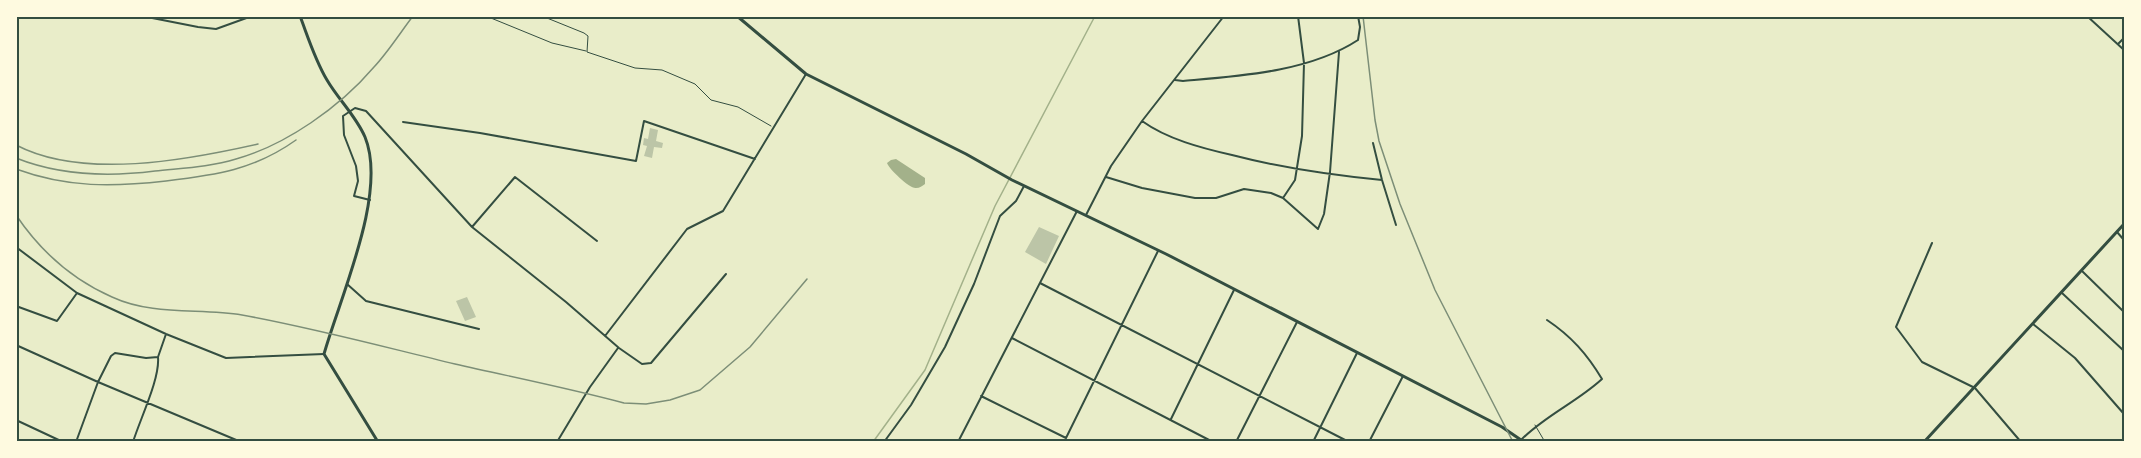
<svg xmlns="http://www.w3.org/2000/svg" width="2141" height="458" font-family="'PT Sans Narrow',sans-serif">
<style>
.water{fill:#a3b18a}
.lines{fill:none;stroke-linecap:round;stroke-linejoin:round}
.stream{stroke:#a3b18a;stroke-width:1.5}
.building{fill:#bcc5a7}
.service{stroke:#344e41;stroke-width:1}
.minor{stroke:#344e41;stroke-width:2}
.tertiary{stroke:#344e41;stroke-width:3}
.secondary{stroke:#344e41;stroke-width:3}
.rail{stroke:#7c8e77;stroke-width:1.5}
.neatline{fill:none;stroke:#344e41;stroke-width:2}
</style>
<rect width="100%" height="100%" fill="#e9edc9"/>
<path class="water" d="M 896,159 L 925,178 L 925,184 C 922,186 920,188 916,188 C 910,189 889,169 887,163 L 891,160 Z"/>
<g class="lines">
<path class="stream" d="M 873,442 L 925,370 L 995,206 L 1095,16"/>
</g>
<path class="building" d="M 650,128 L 658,130 L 656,141 L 663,143 L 662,148 L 654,147 L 652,158 L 644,156 L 647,146 L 643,145 L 644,138 L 648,139 Z
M 1039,227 L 1059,236 L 1046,264 L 1025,252 Z
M 467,297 L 476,317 L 465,321 L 456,301 Z"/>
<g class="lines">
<path class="service" d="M 486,16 L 552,43 L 586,51
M 542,16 L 584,33 L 588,36 L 587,52 L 635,68 L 662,70 L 695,84 L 711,100 L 738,107 L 771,126
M 1535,425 L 1545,442"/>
<path class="minor" d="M 142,16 L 198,27 L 216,29 L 252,16
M 2087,16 L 2124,50
M 2118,44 L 2124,38
M 1175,80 L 1183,81 C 1240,76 1309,72 1358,40 L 1360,27 L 1358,16
M 1142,121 C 1167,139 1201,148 1232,155 C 1282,168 1331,175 1382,180
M 403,122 L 480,133 L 636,161 L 644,121 L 755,159
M 1373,143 L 1382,180 L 1396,225
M 1106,177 L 1142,188 L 1195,198 L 1216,198 L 1244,189 L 1271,193 L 1283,198 L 1318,229 L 1324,214 L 1330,172 L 1339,52
M 1283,198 L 1295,180 L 1302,136 L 1304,63 L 1298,16
M 370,200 L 354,196 L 358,181 L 356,166 L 344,135 L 343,116 L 355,108 L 366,111 L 472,227 L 566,302 L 619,348 L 642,364 L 651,363 L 726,274
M 1086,215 L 1111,166 L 1142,121 L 1224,16
M 472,227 L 515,177 L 597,241
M 2117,232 L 2124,240
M 1932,243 L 1896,327 L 1922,362 L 1975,388 L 2021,442
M 16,247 L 77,293 L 166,334 L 226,358 L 324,354
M 2082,271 L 2124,312
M 1040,283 L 1349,442
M 347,284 L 366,301 L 479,329
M 2062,293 L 2124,351
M 16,306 L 57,321 L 77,293
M 2033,324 L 2075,358 L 2124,414
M 605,336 L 687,229 L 723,211 L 806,74
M 1012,338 L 1213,442
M 16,345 L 98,382 L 241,442
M 981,396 L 1066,438 L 1158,251
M 1171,419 L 1234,290
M 16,420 L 63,442
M 1522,439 C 1546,415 1577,402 1602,379 C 1587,354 1571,336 1547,320
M 76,442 L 98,382 L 111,356 L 115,353 L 146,358 L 158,357 L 166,334
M 133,442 C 140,419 160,379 158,357
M 557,442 L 590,387 L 618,348
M 884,442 L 911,405 L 945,347 L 974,284 L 1000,216 L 1016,201 L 1024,186
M 958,442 L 1077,211
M 1236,442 L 1297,322
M 1313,442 L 1357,353
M 1369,442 L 1403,376"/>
<path class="tertiary" d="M 300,16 C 308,37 315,60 327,80 C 338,99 356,116 365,137 C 388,193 340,297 324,354 L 378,442
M 737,16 L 806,74 L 966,154 L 1012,180 L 1166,254 L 1502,427 L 1524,442"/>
<path class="secondary" d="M 1924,442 L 2124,224"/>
<path class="rail" d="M 1363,16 L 1375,120 L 1379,141 L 1400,204 L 1435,290 L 1513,442
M 16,145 C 83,180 187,160 258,144
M 16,158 C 61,176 108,177 155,171 C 182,168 210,167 236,159 C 286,145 340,107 374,67 C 388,52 400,33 413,16
M 16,169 C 68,188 113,187 166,181 C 216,175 254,170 296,140
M 16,215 C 41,252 71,279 112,297 C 153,316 199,308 242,315 C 314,328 384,347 455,364 C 512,377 568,388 624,403 L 646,404 L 670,400 L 700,390 L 750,347 L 807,279"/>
</g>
<rect width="2141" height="458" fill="none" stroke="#fefae0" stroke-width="36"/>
<rect x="18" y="18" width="2105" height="422" class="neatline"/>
</svg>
